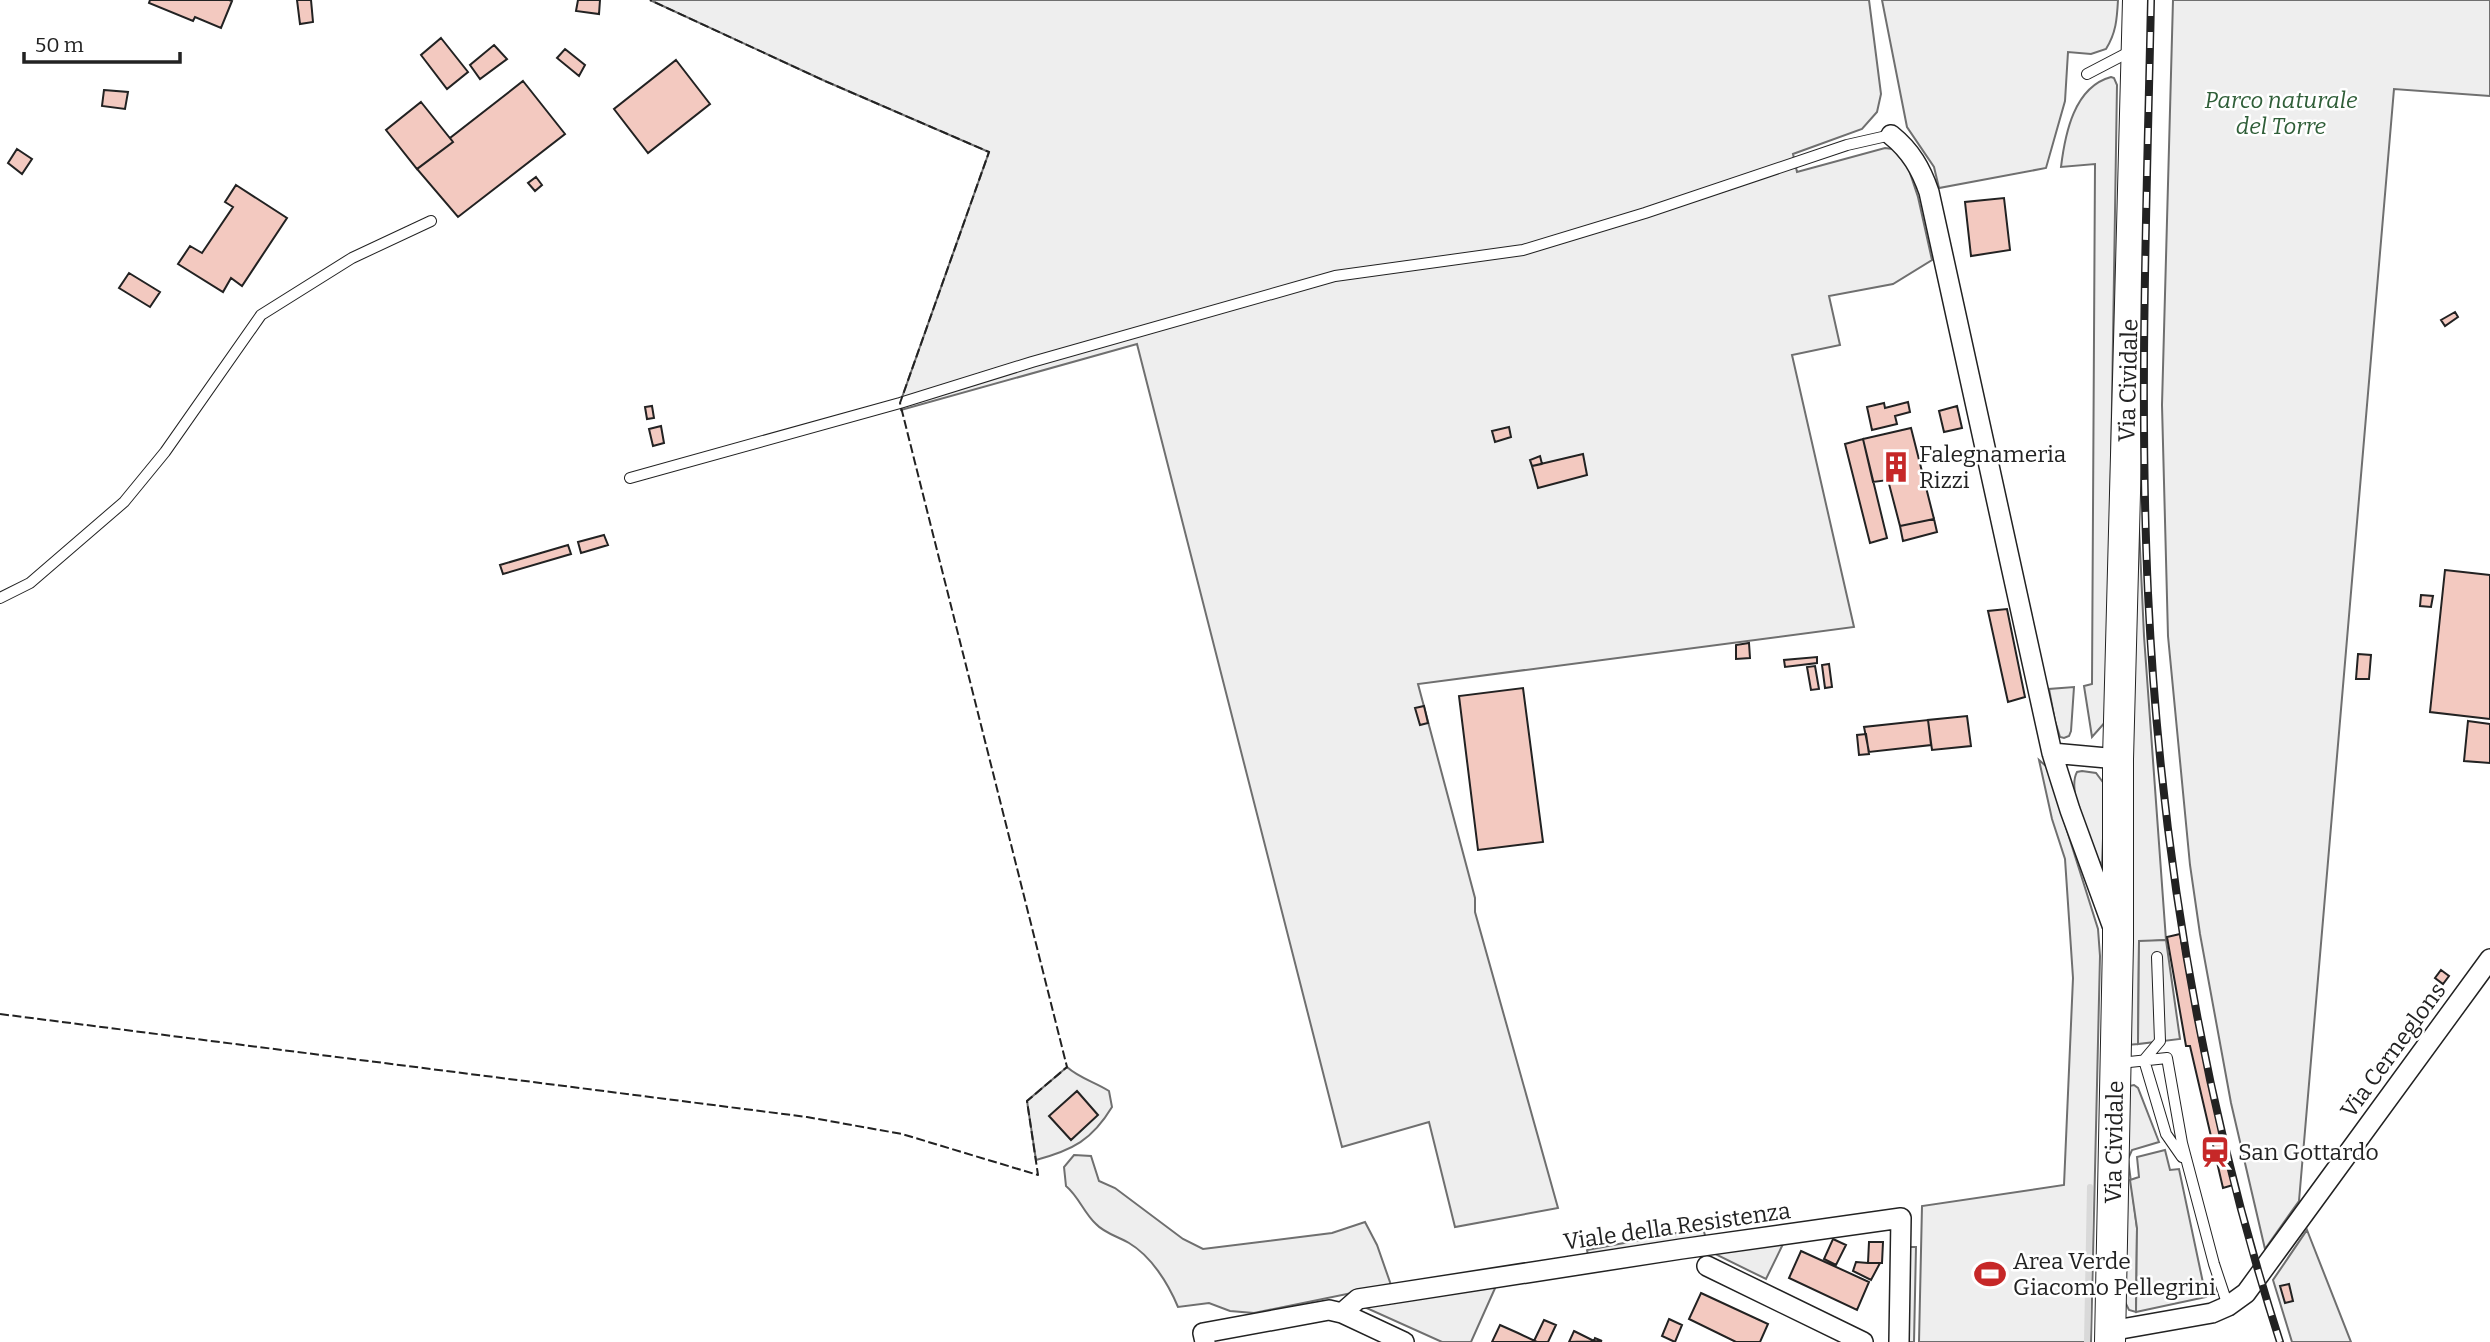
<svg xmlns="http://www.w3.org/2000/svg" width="2490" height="1342" font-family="Bitter,serif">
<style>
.green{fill:#eee;stroke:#6f6f6f;stroke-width:2}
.parking{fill:#ededed;stroke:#6f6f6f;stroke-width:2}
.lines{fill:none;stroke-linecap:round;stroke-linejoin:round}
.stream{stroke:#d9d9d9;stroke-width:6}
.building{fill:#f3c9c0;stroke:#222;stroke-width:2}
.lane-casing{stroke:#222;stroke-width:12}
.street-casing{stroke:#222;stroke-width:22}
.primary-casing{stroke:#222;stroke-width:32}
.lane{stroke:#fff;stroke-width:10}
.street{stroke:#fff;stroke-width:19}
.primary{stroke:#fff;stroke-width:30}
.rail-casing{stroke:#222;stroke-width:8}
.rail{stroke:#fff;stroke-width:5;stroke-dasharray:16;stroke-linecap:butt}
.fence{stroke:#222;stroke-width:2;stroke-dasharray:9 3.5;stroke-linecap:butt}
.labels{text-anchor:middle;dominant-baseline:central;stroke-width:5;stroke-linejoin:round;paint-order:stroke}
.park-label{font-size:23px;font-style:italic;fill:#2f5e38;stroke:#fff}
.street-label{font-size:23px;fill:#222;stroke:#fff}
.poi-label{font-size:23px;fill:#222;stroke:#fff;text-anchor:start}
</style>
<rect width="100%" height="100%" fill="#fff"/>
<path class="green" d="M 650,0 L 1869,0 L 1881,94 L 1877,112 L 1862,129 L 1793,154 L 1797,172 L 1885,148 L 1893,149 L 1908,167 L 1918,197 L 1932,260 L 1893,284 L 1829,296 L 1840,345 L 1792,355 L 1854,627 L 1418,684 L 1475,898 L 1475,912 L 1558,1208 L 1455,1227 L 1429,1122 L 1342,1147 L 1137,344 L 901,410 L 900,403 L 989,152 L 825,81 Z
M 1882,0 L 2118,0 C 2117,19 2116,33 2106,49 L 2091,54 L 2068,52 L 2065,101 L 2046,168 L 1939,188 L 1934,167 L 1907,127 Z
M 2173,0 L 2490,0 L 2490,96 L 2394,89 L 2299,1201 L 2265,1249 L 2231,1103 L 2200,934 L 2190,865 L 2168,636 L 2162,405 Z
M 2111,77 L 2114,78 L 2117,85 L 2107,720 L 2092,737 L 2084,686 L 2092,684 L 2095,164 L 2061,167 C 2065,134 2074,87 2111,77 Z
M 2138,416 L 2139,527 L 2144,636 L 2166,940 L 2139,942 L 2138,1044 L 2127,1045 Z
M 2074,687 L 2071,731 L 2069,736 L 2064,738 L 2060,737 L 2055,721 L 2049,689 Z
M 2039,760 L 2047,767 L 2098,929 L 2100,956 L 2091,1342 L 1919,1342 L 1922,1206 L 2064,1185 L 2073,978 L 2065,859 L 2052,819 Z
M 2082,771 L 2096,773 L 2105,785 L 2102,865 C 2089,851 2067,789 2077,772 Z
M 1067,1067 C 1079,1078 1095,1082 1109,1091 L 1112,1107 C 1092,1140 1073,1150 1036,1160 L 1027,1101 Z
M 2134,1085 L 2138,1088 L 2159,1142 L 2132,1150 L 2128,1159 L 2137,1228 L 2136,1312 L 2129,1310 L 2123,1298 L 2129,1086 Z
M 1074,1155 L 1091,1156 L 1099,1181 L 1115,1188 L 1183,1239 L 1203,1249 L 1332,1233 L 1365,1222 L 1377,1245 L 1391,1285 L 1254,1313 L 1230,1311 L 1209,1303 L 1178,1307 C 1168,1283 1151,1256 1129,1243 C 1119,1237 1104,1233 1096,1224 C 1084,1213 1079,1197 1066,1186 L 1064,1167 Z
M 2307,1230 L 2351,1342 L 2292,1342 L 2273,1280 Z
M 1496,1286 L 1471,1342 L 1442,1342 L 1362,1306 Z"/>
<path class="parking" d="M 2166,940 L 2180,1039 L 2138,1044 L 2139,941 Z
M 2165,1150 L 2170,1170 L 2179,1169 L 2206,1297 L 2136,1312 L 2137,1228 L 2130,1180 L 2139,1177 L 2137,1157 Z
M 1703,1228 L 1706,1239 L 1588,1255 L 1587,1250 Z
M 1783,1244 L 1766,1279 L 1709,1251 Z
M 1901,1247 L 1916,1247 L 1914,1342 L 1899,1342 Z"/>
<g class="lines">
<path class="stream" d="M 2087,1342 L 2090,1187"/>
</g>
<path class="building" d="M 150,0 L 229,0 L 232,1 L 221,28 L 195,17 L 193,21 L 149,3 Z
M 297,0 L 311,0 L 313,22 L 300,24 Z
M 578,0 L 600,0 L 599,14 L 576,11 Z
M 441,38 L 468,72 L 447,89 L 421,55 Z
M 494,45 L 507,59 L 480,79 L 470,65 Z
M 565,49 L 585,65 L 579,76 L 557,58 Z
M 676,60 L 710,104 L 648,153 L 614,109 Z
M 523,81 L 565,134 L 458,217 L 417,169 L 453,142 L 450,138 Z
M 104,90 L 128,92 L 125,109 L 102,106 Z
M 421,102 L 453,142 L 417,169 L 386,130 Z
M 17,149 L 32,159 L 22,174 L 8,163 Z
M 536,177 L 542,185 L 535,191 L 528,183 Z
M 236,185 L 287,218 L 242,286 L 231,278 L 223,292 L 178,264 L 190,246 L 202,253 L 233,207 L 225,202 Z
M 2004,198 L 2010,250 L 1971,256 L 1965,202 Z
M 129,273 L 160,292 L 150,307 L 119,288 Z
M 2455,312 L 2458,317 L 2445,326 L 2441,320 Z
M 1908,402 L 1910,412 L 1895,416 L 1897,424 L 1872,430 L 1867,407 L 1884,403 L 1885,408 Z
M 652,406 L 654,418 L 647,419 L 645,407 Z
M 1957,406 L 1962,428 L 1944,432 L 1939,411 Z
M 661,426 L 664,443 L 653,446 L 649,429 Z
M 1509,427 L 1511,437 L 1495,442 L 1492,431 Z
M 1911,428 L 1934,519 L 1900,526 L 1888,480 L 1873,482 L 1863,439 Z
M 1863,439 L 1887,538 L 1870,543 L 1845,444 Z
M 1583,454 L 1587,475 L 1538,488 L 1532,466 Z
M 1540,456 L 1542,464 L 1532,466 L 1530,460 Z
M 1934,519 L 1937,532 L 1903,541 L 1900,526 Z
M 604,535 L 608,545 L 581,553 L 578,542 Z
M 568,545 L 571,554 L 503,574 L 500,565 Z
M 2445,570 L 2490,575 L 2490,719 L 2430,712 Z
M 2421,595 L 2433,596 L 2431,607 L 2420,606 Z
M 2007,609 L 2025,697 L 2008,702 L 1988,611 Z
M 1749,643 L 1750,658 L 1736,659 L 1736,645 Z
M 2358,654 L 2371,655 L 2369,679 L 2356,679 Z
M 1817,657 L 1817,663 L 1785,667 L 1784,660 Z
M 1829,664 L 1832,687 L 1825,688 L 1822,665 Z
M 1815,666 L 1819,689 L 1811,690 L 1807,667 Z
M 1523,688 L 1543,842 L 1478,850 L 1459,696 Z
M 1424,706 L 1428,723 L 1420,725 L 1415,708 Z
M 1967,716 L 1971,746 L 1932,750 L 1928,720 Z
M 1928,720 L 1931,745 L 1869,752 L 1864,727 Z
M 2468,721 L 2490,724 L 2490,763 L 2464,761 Z
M 1866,734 L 1869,754 L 1859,755 L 1857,735 Z
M 2180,934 L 2200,1043 L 2233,1185 L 2223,1188 L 2190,1046 L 2186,1046 L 2167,937 Z
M 2441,970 L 2449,976 L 2443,984 L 2435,978 Z
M 1077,1091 L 1098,1115 L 1071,1140 L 1049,1116 Z
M 1833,1239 L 1846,1245 L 1836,1265 L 1824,1259 Z
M 1869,1242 L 1883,1242 L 1882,1263 L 1868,1263 Z
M 1801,1251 L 1869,1282 L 1857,1310 L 1789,1278 Z
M 1856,1262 L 1868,1263 L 1880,1263 L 1871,1280 L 1853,1271 Z
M 2289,1284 L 2293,1301 L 2285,1303 L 2280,1286 Z
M 1701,1293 L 1768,1324 L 1760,1342 L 1736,1342 L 1689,1319 Z
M 1669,1319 L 1682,1325 L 1675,1342 L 1662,1336 Z
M 1544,1320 L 1556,1325 L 1548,1342 L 1537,1342 L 1534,1341 Z
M 1500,1325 L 1518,1333 L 1537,1342 L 1492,1342 Z
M 1574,1331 L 1594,1341 L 1595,1338 L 1602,1341 L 1569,1342 Z"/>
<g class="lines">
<defs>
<path id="lane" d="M 2087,74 L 2133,50
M 630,478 L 900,403 L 1032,362 L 1335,276 L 1523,250 L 1645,213 L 1847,145 L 1891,135
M 0,598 L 30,583 L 124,502 L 165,452 L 261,315 L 352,258 L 431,221
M 2144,1060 L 2166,1134 L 2182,1157
M 2144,1060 L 2160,1041 L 2157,957
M 2120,1063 L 2167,1058 L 2182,1143 L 2214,1264 L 2228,1306"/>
<path id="street" d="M 1891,135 C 1911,151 1921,169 1929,192 L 2052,753 L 2070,810 L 2112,925
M 2052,753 L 2118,759
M 1707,1266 L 1863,1342
M 1342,1313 L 1358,1299 L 1681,1249 L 1901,1218 L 1899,1342
M 2110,1331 L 2212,1313 L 2228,1306 L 2246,1293 L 2490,959
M 1205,1342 L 1203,1333 L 1329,1310 L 1342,1313 L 1404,1342"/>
<g id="primary">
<path id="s1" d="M 2110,1342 L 2118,942 L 2118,759 L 2138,0"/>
</g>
</defs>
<use href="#lane" class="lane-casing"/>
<use href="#street" class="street-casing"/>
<use href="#primary" class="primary-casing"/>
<use href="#lane" class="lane"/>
<use href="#street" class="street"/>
<use href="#primary" class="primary"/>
<defs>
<path id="rail" d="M 2151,0 C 2147,197 2139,395 2148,593 C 2160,846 2202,1100 2280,1342"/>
</defs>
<use href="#rail" class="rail-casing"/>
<use href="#rail" class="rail"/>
<path class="fence" d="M 0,1014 L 807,1117 L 902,1134 L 1038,1175 L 1027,1101 L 1067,1067 L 900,403 L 989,152 L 825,81 L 650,0"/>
</g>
<defs>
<symbol id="building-bare" viewBox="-9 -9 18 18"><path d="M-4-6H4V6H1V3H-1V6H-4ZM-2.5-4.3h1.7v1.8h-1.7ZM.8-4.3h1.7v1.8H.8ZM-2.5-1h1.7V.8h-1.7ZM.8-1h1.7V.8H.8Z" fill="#c62828" stroke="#fff" stroke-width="2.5" paint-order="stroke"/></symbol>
<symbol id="station-bare" viewBox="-9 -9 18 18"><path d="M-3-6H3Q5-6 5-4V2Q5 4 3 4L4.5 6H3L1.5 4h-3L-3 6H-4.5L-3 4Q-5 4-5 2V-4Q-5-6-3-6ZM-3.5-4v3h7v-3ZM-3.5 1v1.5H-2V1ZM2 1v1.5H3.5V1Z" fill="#c62828" stroke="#fff" stroke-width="2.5" paint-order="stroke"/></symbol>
<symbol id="stadium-bare" viewBox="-9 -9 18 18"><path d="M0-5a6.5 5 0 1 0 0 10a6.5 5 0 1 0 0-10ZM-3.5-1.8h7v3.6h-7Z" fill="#c62828" stroke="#fff" stroke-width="2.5" paint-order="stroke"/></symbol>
</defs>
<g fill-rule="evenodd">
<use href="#building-bare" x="1874" y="445" width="44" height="44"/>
<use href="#station-bare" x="2193" y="1130" width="44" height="44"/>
<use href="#stadium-bare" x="1968" y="1252" width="44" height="44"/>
</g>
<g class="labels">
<g class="park-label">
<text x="2281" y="100">Parco naturale<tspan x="2281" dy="26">del Torre</tspan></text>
</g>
<g class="street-label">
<text stroke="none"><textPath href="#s1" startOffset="962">Via Cividale</textPath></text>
<text transform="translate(2393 1050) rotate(-54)">Via Cerneglons</text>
<text stroke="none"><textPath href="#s1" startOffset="200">Via Cividale</textPath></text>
<text transform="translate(1677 1226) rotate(-8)">Viale della Resistenza</text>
</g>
<g class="poi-label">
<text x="1919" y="454">Falegnameria<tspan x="1919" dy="26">Rizzi</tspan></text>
<text x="2238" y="1152">San Gottardo</text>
<text x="2013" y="1261">Area Verde<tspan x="2013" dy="26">Giacomo Pellegrini</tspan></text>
</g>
</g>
<path d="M24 52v10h156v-10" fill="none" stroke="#222222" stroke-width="3.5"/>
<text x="35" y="52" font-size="21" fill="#222222" stroke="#ffffff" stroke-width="5" paint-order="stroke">50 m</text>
</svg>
